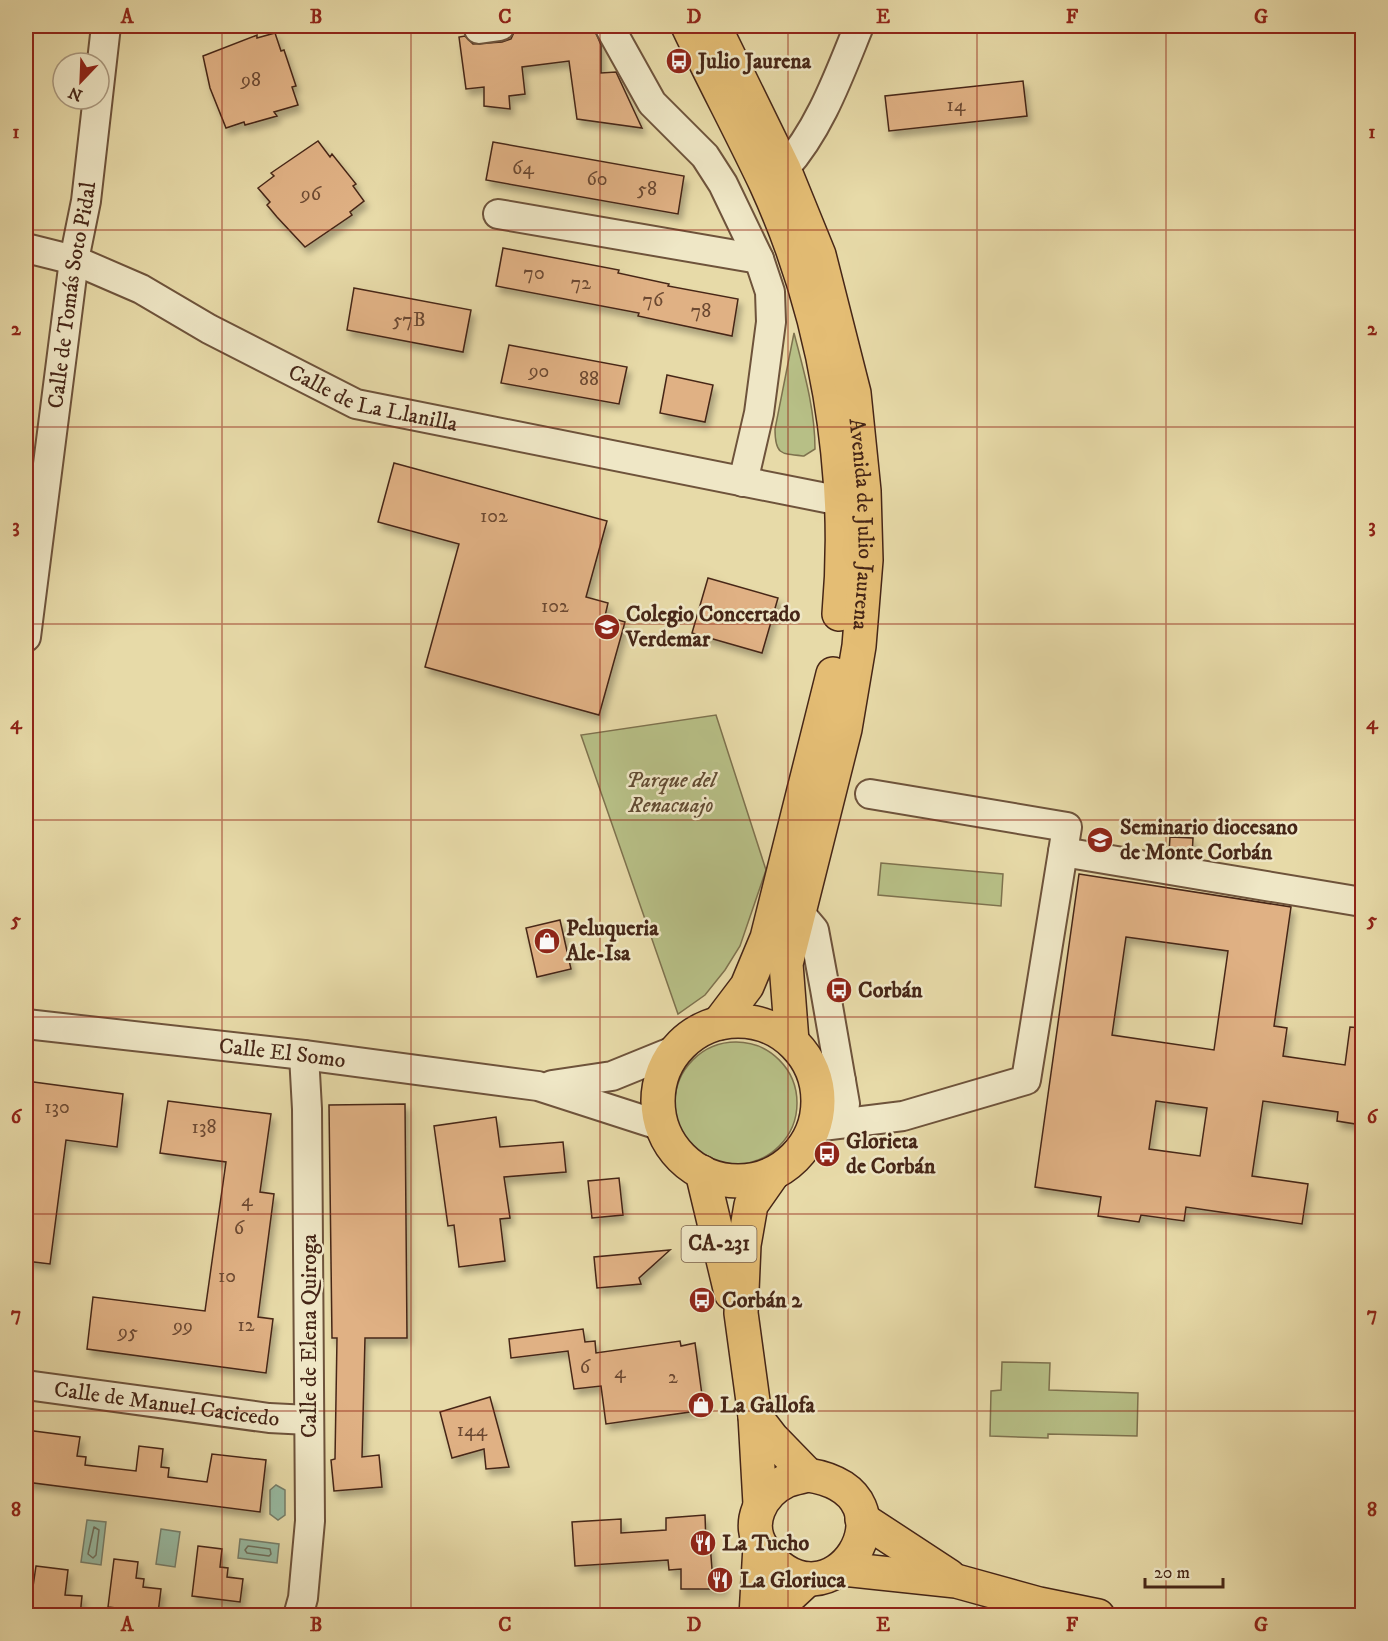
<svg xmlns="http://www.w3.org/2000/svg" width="1388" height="1641" font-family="'IM FELL DW Pica',serif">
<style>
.green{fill:#b7bf86;stroke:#7e724e;stroke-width:1.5}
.water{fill:#98bba3;stroke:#777f6b;stroke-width:1.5}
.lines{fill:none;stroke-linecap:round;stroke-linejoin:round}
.shore{stroke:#6f705d;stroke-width:1.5}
.building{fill:#e0b184;stroke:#462617;stroke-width:1.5;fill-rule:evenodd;filter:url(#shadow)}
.minor-casing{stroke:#6e533b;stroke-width:32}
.major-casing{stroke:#462617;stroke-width:36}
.minor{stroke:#efe7c6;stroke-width:28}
.major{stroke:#e4bd74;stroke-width:33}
.grid{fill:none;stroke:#8f2418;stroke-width:1.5;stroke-opacity:0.55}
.labels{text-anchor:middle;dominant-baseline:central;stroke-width:5;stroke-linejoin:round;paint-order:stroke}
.number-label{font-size:20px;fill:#6c4932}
.shield{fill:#efe7c6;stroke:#79604c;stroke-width:1.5}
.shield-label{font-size:21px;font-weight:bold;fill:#462617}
.poi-label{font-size:22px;font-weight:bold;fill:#462617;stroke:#efe7c6;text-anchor:start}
.street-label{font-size:22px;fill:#462617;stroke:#efe7c6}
.park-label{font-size:22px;font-style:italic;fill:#624c33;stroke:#efe7c6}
.neatline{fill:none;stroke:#8f2418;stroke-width:2}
.grid-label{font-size:20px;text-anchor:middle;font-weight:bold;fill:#8f2418}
</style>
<defs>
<filter id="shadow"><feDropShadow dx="3.5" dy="6" stdDeviation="3" flood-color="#0004"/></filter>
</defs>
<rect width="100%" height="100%" fill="#e7daa8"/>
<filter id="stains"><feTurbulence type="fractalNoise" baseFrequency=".00333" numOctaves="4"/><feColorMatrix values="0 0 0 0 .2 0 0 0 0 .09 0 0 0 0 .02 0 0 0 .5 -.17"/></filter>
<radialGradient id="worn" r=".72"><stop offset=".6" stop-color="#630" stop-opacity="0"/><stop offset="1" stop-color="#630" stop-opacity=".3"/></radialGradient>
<path class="green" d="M 794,333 C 804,372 815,409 815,449 L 804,456 C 780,454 775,454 775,429 Z
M 716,715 L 766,870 L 740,946 L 725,970 L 705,995 L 678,1014 L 581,735 Z
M 881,863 L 1003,874 L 1001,906 L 878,895 Z
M675 1103a61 61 0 1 1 122 0a61 61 0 1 1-122 0Z
M 1002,1362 L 1050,1363 L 1049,1390 L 1138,1393 L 1137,1436 L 1048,1434 L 1048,1438 L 990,1436 L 991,1391 L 1001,1390 Z"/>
<path class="water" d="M 276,1485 L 285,1490 L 285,1515 L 278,1520 L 270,1514 L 270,1490 Z
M 87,1520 L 106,1522 L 101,1565 L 81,1562 Z
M 161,1529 L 180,1532 L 175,1567 L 156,1564 Z
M 240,1539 L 279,1544 L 277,1563 L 238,1558 Z"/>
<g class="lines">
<path class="shore" d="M 94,1527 L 99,1530 L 96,1555 L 93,1558 L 88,1554 Z
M 248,1546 L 270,1549 L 271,1554 L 269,1556 L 247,1553 L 245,1550 Z"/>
</g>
<path class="building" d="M 528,26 L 593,26 L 601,45 L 601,73 L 616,72 L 642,128 L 577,119 L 569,61 L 522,67 L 525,94 L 509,96 L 510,109 L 484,106 L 484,87 L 466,89 L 459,37 L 465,36 L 473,44 L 502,42 L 511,39 L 516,28 Z
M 275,33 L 281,51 L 284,50 L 296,86 L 292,87 L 298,105 L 274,112 L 277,116 L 245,125 L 244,122 L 226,128 L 210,88 L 203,56 L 257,35 L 257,38 Z
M 1023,81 L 1027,116 L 889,131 L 885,96 Z
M 318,141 L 330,157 L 332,154 L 356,184 L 353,186 L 364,201 L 350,212 L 352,215 L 305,247 L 277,217 L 267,205 L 270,202 L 258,188 L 274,176 L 271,173 Z
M 493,142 L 684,176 L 678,214 L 486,180 Z
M 503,248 L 619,270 L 618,273 L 669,284 L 668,286 L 738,299 L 732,336 L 638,316 L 639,313 L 496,286 Z
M 354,288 L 471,310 L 463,352 L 347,330 Z
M 509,345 L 627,367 L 619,404 L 501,383 Z
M 667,375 L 713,385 L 705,422 L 660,413 Z
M 394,463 L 607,521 L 586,597 L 608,603 L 605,616 L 625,622 L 599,715 L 425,667 L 459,544 L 378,522 Z
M 708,578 L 778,598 L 762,653 L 692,633 Z
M 1170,837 L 1193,838 L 1192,857 L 1169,853 Z
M 1079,874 L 1291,907 L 1274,1026 L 1287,1028 L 1283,1056 L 1345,1065 L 1350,1027 L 1362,1028 L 1362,1125 L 1337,1121 L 1338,1112 L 1263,1101 L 1252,1176 L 1308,1184 L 1302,1224 L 1186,1207 L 1184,1221 L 1141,1215 L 1139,1222 L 1098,1216 L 1101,1197 L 1035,1187 ZM 1126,937 L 1228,951 L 1214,1050 L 1112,1035 ZM 1156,1101 L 1207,1108 L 1200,1156 L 1149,1149 Z
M 560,920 L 571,969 L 537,977 L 526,928 Z
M 26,1081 L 123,1094 L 117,1147 L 66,1140 L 50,1264 L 26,1261 Z
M 168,1101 L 271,1114 L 260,1192 L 274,1194 L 258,1317 L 273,1319 L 266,1373 L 87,1349 L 93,1297 L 205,1311 L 226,1162 L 160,1153 Z
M 405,1104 L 407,1338 L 365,1338 L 362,1457 L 379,1455 L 382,1487 L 334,1491 L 331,1460 L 335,1459 L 337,1338 L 332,1338 L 329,1105 Z
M 496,1117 L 500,1147 L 563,1142 L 566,1172 L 504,1177 L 510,1218 L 500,1219 L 505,1261 L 459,1267 L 454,1225 L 448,1226 L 434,1126 Z
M 619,1178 L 623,1215 L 592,1218 L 588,1181 Z
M 670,1250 L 639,1278 L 641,1284 L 597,1288 L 594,1257 Z
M 583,1329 L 585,1342 L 595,1341 L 596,1353 L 680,1341 L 681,1346 L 695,1343 L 704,1410 L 606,1424 L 601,1386 L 574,1389 L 568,1351 L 511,1358 L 509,1339 Z
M 490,1397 L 509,1467 L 486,1469 L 484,1449 L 452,1458 L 440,1412 Z
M 26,1430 L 80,1437 L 77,1456 L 86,1457 L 85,1465 L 136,1471 L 139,1446 L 163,1449 L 161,1467 L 169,1468 L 168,1477 L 207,1482 L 212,1454 L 266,1460 L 260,1512 L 26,1482 Z
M 705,1515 L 706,1544 L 710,1544 L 712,1569 L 724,1569 L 724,1589 L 681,1589 L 681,1569 L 669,1570 L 668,1560 L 575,1566 L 572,1522 L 621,1519 L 621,1533 L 666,1530 L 666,1518 Z
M 198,1546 L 222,1549 L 220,1567 L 228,1568 L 227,1577 L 243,1579 L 240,1602 L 192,1596 Z
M 114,1559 L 138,1562 L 136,1578 L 144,1579 L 143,1587 L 161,1589 L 158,1613 L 108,1607 Z
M 36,1566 L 68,1570 L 65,1595 L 82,1596 L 80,1616 L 29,1614 Z"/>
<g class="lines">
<defs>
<g id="minor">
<path d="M 609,26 L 652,103 L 705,156 L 723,184 L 759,259 L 770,292 L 771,322 L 759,413 L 743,482"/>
<path d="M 479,29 L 500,26"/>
<path d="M 784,169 C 820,129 839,75 859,26"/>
<path d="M 498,214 L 759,259"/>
<path id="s1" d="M 26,248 L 74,260 L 141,289 L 209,329 L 356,404 L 841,501"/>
<path id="s2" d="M 26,637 L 74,260 L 86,201 L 106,26"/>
<path d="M 1063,852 L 1362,902"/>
<path d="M 798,911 L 814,930 L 825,989 L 845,1104 L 836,1123"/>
<path id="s3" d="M 26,1024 L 304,1055 L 538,1086 L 662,1126"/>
<path d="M 814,1075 L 841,1081"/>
<path d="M 552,1085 L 612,1076 L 676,1050"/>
<path d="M 814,1127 L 903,1116 L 1026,1080 L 1067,827 L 870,794"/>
<path id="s4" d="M 26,1385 L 269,1418 L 309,1420"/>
<path d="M 298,1616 L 303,1598 L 310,1521 L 307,1109 L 304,1055"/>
</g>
<g id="major">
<path d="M 688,26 C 713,79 741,131 766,184 C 826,315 852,470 839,614"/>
<path id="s5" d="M 714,26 L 784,169 L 819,255 L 854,393 L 864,491 L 866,560 L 859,646 L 845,729 L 786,964 L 792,1041"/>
<circle cx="738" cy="1101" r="80"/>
<path d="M 719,1023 L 747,986 L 767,938 L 833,674"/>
<path d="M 702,1172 L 731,1293"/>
<path d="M 755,1416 L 772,1438 L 808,1475"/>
<path d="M 808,1475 C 925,1493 829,1641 763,1549 C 745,1524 761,1493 786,1481 C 793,1478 801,1477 808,1475 Z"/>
<path d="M 760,1504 L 755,1416 L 741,1313 L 744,1245 L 751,1205 L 772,1175"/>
<path d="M 862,1519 L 949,1576"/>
<path d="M 843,1569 L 956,1581 L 1039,1604 L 1098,1616"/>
<path d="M 756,1616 L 760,1546"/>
<path d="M 775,1616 L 780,1605 L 808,1579"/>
</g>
</defs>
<use href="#minor" class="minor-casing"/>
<use href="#major" class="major-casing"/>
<use href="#minor" class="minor"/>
<use href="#major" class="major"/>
</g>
<path class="grid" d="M 222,26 L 222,1616M 411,26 L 411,1616M 600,26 L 600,1616M 788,26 L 788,1616M 977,26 L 977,1616M 1166,26 L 1166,1616M 26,230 L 1362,230M 26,427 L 1362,427M 26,624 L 1362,624M 26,820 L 1362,820M 26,1017 L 1362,1017M 26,1214 L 1362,1214M 26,1411 L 1362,1411"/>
<defs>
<symbol id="bus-disc" viewBox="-11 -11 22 22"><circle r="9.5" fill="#8f2418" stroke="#efe7c6"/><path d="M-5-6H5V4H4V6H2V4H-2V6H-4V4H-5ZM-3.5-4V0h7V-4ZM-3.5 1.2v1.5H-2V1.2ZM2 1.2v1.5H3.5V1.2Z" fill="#fff"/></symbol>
<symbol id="school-disc" viewBox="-11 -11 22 22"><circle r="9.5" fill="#8f2418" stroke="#efe7c6"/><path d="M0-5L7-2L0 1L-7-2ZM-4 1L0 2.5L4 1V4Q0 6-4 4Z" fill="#fff"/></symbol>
<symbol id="university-disc" viewBox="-11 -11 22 22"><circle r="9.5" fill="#8f2418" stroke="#efe7c6"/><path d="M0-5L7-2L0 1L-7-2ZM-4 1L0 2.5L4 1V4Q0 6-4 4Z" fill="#fff"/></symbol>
<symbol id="shop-disc" viewBox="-11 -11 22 22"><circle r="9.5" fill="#8f2418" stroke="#efe7c6"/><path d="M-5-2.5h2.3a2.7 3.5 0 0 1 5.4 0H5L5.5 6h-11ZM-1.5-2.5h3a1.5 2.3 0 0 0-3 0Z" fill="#fff"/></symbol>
<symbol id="restaurant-disc" viewBox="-11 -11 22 22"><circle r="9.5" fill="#8f2418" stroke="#efe7c6"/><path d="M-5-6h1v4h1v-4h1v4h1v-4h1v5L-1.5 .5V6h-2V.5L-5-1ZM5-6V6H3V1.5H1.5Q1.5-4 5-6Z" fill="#fff"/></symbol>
</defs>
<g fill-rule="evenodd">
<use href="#bus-disc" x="664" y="46" width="30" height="30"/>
<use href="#school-disc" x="592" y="612" width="30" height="30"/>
<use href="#university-disc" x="1085" y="825" width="30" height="30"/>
<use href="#shop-disc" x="532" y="926" width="30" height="30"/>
<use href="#bus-disc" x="824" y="975" width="30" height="30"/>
<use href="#bus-disc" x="812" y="1139" width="30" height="30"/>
<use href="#bus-disc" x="687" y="1285" width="30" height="30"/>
<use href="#shop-disc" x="686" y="1390" width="30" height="30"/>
<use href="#restaurant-disc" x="688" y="1528" width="30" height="30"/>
<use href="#restaurant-disc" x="705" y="1565" width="30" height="30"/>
</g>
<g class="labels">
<g class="number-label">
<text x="251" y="80">98</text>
<text x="956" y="105">14</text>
<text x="523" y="168">64</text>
<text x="597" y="179">60</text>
<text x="647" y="189">58</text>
<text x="311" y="194">96</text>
<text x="534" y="273">70</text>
<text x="581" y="283">72</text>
<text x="653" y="300">76</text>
<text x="701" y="311">78</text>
<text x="409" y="320">57B</text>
<text x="539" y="371">90</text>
<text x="589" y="379">88</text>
<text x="494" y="516">102</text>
<text x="555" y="606">102</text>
<text x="57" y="1107">130</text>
<text x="204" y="1127">138</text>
<text x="247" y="1200">4</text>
<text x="239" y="1228">6</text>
<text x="227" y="1276">10</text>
<text x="246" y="1325">12</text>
<text x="183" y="1326">99</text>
<text x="128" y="1332">95</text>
<text x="585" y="1367">6</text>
<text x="620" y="1372">4</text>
<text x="673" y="1377">2</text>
<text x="472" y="1430">144</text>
</g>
<rect class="shield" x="681.5" y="1226" width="75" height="36" rx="4.5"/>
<g class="shield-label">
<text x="719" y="1244">CA-231</text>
</g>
<g class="poi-label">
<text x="698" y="61">Julio Jaurena</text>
<text x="626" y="614">Colegio Concertado<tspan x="626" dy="25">Verdemar</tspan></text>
<text x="1120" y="827">Seminario diocesano<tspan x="1120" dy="25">de Monte Corbán</tspan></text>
<text x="566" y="928">Peluqueria<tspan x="566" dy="25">Ale-Isa</tspan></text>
<text x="858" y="990">Corbán</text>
<text x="846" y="1141">Glorieta<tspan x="846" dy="25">de Corbán</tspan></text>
<text x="722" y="1300">Corbán 2</text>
<text x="720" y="1405">La Gallofa</text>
<text x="722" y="1543">La Tucho</text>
<text x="740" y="1580">La Gloriuca</text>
</g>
<g class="street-label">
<text stroke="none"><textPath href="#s2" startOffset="345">Calle de Tomás Soto Pidal</textPath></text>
<text stroke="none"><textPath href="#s1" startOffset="381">Calle de La Llanilla</textPath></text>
<text stroke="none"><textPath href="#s5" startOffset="526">Avenida de Julio Jaurena</textPath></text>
<text stroke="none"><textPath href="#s3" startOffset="258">Calle El Somo</textPath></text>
<text transform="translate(309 1336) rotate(-90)">Calle de Elena Quiroga</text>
<text stroke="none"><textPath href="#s4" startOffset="142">Calle de Manuel Cacicedo</textPath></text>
</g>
<g class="park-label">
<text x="671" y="780">Parque del<tspan x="671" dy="25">Renacuajo</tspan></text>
</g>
</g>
<rect width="1388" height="1641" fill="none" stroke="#e7daa8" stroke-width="66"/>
<g transform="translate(81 81) rotate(203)"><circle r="28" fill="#efe7c6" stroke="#ab9a80" stroke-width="1.5"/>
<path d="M0-4.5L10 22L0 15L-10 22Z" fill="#8f2418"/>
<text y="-9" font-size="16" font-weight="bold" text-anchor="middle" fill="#462617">N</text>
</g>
<path d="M1145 1578v9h78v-9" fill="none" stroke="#462617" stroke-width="3"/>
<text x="1154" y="1578" font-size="18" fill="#462617" stroke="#efe7c6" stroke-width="4.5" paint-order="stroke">20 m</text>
<rect x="33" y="33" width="1322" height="1575" class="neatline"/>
<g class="grid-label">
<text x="127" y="23">A</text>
<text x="316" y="23">B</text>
<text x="505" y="23">C</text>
<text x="694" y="23">D</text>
<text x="883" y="23">E</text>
<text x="1072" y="23">F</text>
<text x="1261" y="23">G</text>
<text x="16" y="138">1</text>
<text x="1372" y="138">1</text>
<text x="16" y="335">2</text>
<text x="1372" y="335">2</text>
<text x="16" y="532">3</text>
<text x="1372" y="532">3</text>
<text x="16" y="729">4</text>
<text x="1372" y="729">4</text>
<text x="16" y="926">5</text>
<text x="1372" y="926">5</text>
<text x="16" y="1123">6</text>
<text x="1372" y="1123">6</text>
<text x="16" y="1320">7</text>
<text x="1372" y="1320">7</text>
<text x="16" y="1516">8</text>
<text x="1372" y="1516">8</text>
<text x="127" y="1631">A</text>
<text x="316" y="1631">B</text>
<text x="505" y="1631">C</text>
<text x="694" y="1631">D</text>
<text x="883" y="1631">E</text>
<text x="1072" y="1631">F</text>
<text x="1261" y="1631">G</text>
</g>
<rect width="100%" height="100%" filter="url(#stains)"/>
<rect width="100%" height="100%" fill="url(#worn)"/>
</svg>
